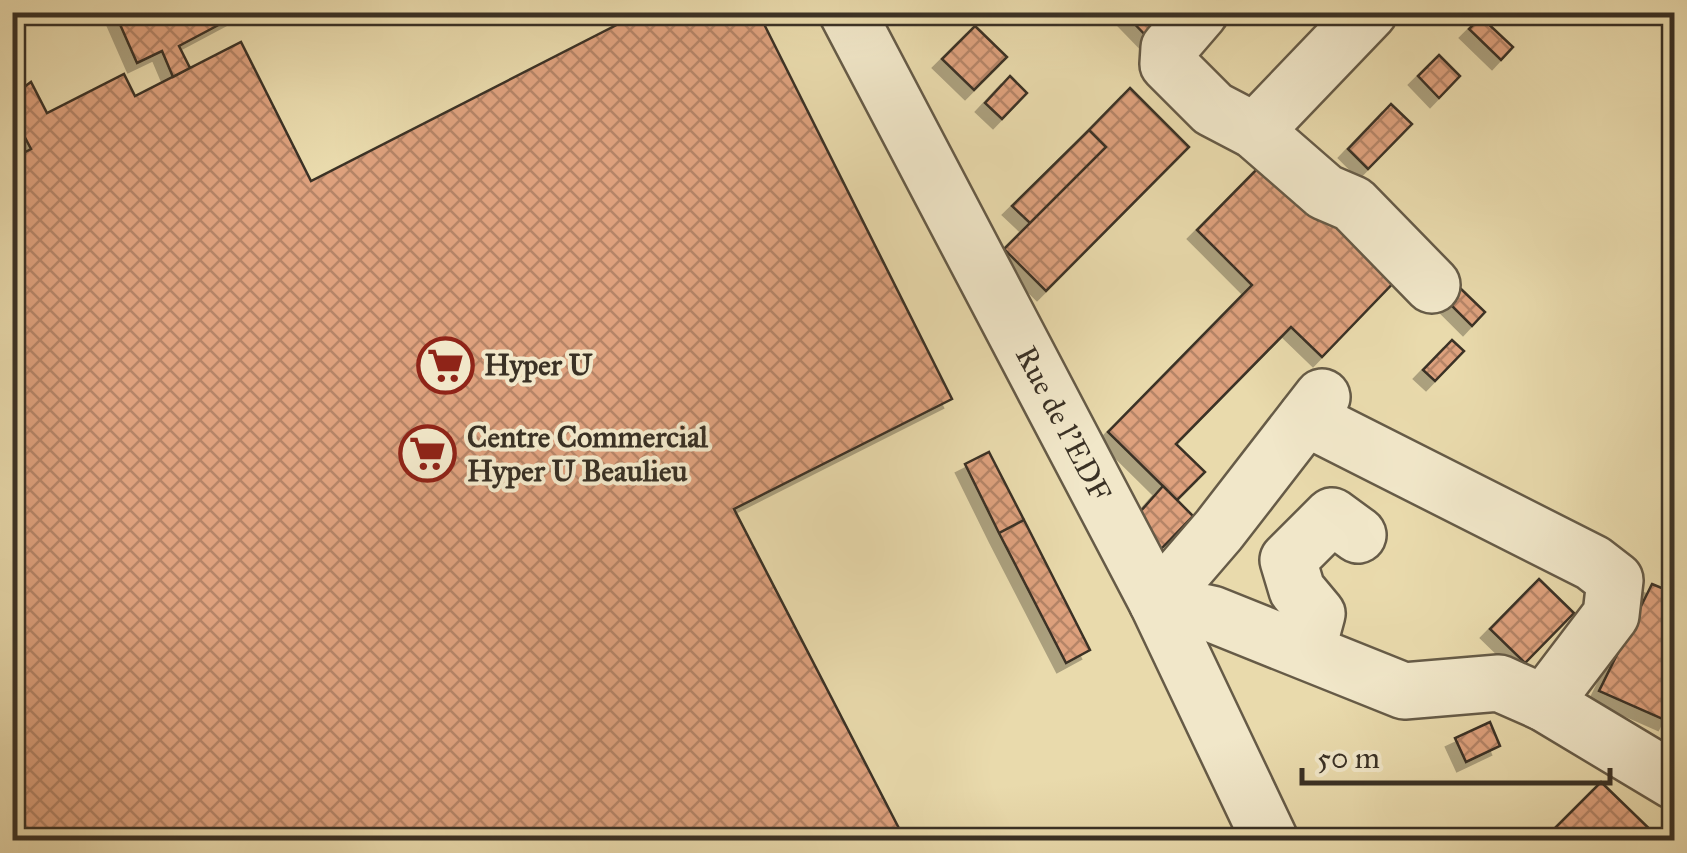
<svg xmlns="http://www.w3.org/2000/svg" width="1687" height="853" font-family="'IM FELL Great Primer',serif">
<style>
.building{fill:url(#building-cross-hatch);stroke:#3a3125;stroke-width:2.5;filter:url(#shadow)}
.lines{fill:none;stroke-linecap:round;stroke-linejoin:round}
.minor-casing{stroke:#665b47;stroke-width:60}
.minor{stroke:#f1e7c9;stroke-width:55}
.labels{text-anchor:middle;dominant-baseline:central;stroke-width:8;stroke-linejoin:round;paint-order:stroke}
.poi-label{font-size:30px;font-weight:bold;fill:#3a3125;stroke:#f1e7c9;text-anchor:start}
.street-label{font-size:30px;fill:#3a3125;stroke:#f1e7c9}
</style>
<defs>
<pattern id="building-cross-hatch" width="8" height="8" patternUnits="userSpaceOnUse" patternTransform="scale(2.5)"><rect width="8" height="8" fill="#dea17d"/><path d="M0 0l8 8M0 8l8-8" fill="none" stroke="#b58466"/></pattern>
<filter id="shadow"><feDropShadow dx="-9" dy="9" stdDeviation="0" flood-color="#0004"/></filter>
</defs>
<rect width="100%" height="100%" fill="#e9daac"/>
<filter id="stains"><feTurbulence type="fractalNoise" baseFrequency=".002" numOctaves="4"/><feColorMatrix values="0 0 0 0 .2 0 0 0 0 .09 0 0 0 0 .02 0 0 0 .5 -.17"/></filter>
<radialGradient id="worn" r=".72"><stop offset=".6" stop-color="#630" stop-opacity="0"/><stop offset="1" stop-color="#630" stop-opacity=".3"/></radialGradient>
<path class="building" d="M 243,12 L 179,46 L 190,68 L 173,77 L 162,51 L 137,63 L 115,13 Z
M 642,12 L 758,12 L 952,399 L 734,509 L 905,840 L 12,840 L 12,159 L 31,149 L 12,113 L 12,96 L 31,82 L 47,113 L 124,74 L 135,96 L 241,42 L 311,181 Z
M 1123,12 L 1158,12 L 1172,26 L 1154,44 Z
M 1481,17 L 1513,47 L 1501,60 L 1469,29 Z
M 975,26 L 1007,57 L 974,90 L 942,59 Z
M 1439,55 L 1460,76 L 1439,98 L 1418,76 Z
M 1010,76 L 1027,93 L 1002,119 L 985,103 Z
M 1130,88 L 1189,147 L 1046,291 L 1004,249 L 1106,147 L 1089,130 Z
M 1391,104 L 1412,124 L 1368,169 L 1348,149 Z
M 1089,130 L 1106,147 L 1030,223 L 1012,206 Z
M 1262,164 L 1318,220 L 1329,208 L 1399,277 L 1322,357 L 1291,327 L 1176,444 L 1205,472 L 1177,500 L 1108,432 L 1252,285 L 1197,230 Z
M 1460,288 L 1485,312 L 1472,326 L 1447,301 Z
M 1452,340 L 1464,351 L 1435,381 L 1423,370 Z
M 989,452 L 1024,520 L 999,533 L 965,464 Z
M 1163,486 L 1193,516 L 1160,550 L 1140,512 Z
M 1024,520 L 1090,650 L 1066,663 L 999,533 Z
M 1539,579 L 1574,613 L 1525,663 L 1490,629 Z
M 1652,584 L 1674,593 L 1674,707 L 1667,721 L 1599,691 Z
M 1490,722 L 1500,746 L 1466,762 L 1455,738 Z
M 1601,782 L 1661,840 L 1543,840 Z"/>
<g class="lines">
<defs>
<g id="minor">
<path id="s1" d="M 847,12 L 1157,602 L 1270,840"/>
<path d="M 1200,12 L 1169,48 L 1168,64 L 1213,109 L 1255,131 L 1325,192 L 1353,204 L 1432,285"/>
<path d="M 1255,131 L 1369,12"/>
<path d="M 1322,397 L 1219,530 L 1157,602 L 1212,614 L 1404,691 L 1499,683 L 1544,703 L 1674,781"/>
<path d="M 1306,418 L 1593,563 L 1615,580 L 1611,615 L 1544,703"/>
<path d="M 1307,651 L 1317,614 L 1297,590 L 1288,560 L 1332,516 L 1358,535"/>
</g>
</defs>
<use href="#minor" class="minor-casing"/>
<use href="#minor" class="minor"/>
</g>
<defs>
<symbol id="supermarket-ring" viewBox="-11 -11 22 22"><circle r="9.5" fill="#f1e7c9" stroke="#8f2418" stroke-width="1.5"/><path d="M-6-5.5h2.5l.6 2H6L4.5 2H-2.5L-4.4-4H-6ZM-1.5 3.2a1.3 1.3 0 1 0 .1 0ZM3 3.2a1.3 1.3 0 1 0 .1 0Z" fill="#8f2418"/></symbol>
</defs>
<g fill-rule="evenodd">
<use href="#supermarket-ring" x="414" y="334" width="63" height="63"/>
<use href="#supermarket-ring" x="396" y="422" width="63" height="63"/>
</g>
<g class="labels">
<g class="poi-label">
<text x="484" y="365">Hyper U</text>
<text x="467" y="437">Centre Commercial<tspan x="467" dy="34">Hyper U Beaulieu</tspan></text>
</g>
<g class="street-label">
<text stroke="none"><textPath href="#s1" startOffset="465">Rue de l'EDF</textPath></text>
</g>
</g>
<rect width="1687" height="853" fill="none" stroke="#e9daac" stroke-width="50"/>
<rect x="15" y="15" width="1657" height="823" fill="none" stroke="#3a3125" stroke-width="5"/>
<rect x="25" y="25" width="1637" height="803" fill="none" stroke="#3a3125" stroke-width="2.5"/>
<path d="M1302 768v15h308v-15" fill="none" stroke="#3a3125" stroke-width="5"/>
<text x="1317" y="768" font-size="30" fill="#3a3125" stroke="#f1e7c9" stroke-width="8" paint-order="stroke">50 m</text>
<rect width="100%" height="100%" filter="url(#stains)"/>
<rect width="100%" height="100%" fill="url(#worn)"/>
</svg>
